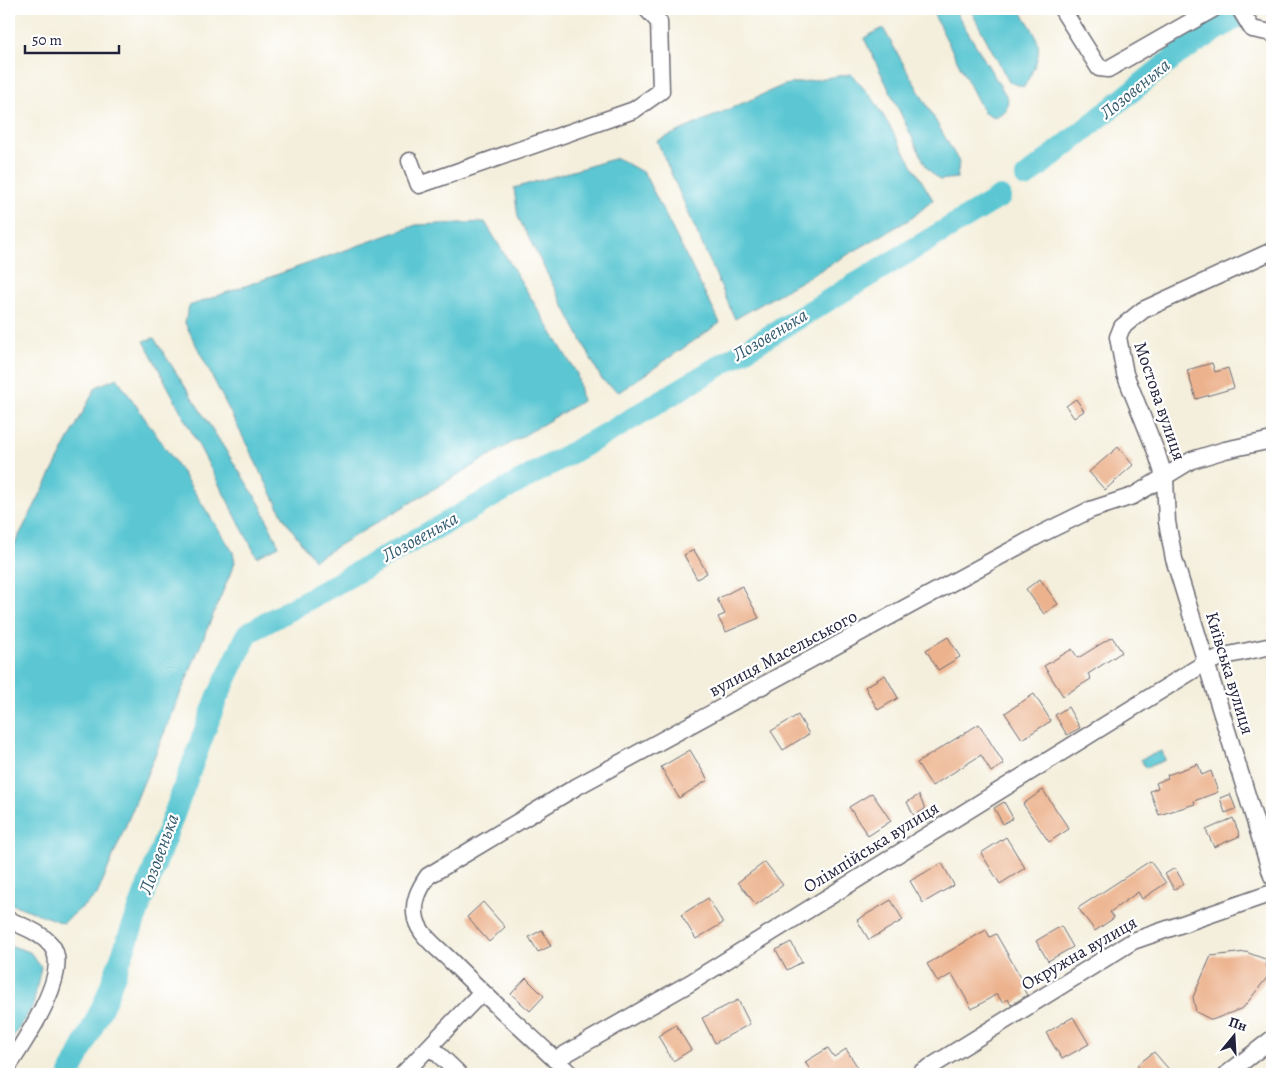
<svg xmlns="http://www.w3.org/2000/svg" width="1281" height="1083" font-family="Alegreya,serif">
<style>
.water{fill:#5bc7d3;stroke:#3e7487}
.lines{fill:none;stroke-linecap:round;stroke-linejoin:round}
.river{stroke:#5bc7d3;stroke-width:22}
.building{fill:#ecb28d}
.minor-casing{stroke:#6c6a73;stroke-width:19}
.minor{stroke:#fff;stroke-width:16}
.labels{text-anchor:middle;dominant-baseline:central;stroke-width:4.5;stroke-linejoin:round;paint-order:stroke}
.street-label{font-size:18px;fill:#22223b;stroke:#fff}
.water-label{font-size:19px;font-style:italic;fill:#365c70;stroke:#fff}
</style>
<rect width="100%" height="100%" fill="#fff"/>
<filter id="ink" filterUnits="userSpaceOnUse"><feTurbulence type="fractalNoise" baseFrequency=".02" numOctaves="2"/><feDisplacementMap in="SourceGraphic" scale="10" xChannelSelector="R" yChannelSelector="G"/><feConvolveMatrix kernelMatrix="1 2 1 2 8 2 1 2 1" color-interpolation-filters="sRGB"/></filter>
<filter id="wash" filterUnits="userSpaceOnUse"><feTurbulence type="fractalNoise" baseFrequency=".0096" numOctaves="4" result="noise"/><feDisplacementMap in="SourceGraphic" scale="20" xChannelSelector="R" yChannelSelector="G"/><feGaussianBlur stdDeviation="1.12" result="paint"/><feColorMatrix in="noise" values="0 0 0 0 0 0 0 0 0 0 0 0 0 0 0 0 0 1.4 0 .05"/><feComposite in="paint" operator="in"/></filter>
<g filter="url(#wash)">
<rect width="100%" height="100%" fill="#f4efdc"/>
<path class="water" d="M 931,9 L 954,9 L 1008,99 L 1006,111 L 995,117 L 984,113 Z
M 970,9 L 1019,9 C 1043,43 1045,50 1024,87 L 1009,82 Z
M 883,28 L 959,162 L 957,178 L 939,180 L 927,168 L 864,38 Z
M 851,74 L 874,100 L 933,200 L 912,218 L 735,319 L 657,141 L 784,85 Z
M 617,158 L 644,173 L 720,323 L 619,392 L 602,380 L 518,217 L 514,188 Z
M 485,222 L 577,374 L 582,401 L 314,560 L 285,520 L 185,323 L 189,306 L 416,225 Z
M 154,338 L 260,504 L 279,546 L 257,557 L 144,341 Z
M 117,378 L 179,468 L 233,552 L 235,562 L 97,895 L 63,923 L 9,903 L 9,555 L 96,387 Z
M 1162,751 L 1165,760 L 1145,768 L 1141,759 Z
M 9,945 L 30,952 L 41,967 L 33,1006 L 9,1043 Z"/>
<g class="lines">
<path class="river" d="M 1026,177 L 1177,55 L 1250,9
M 70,1074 L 105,1001 L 217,698 L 248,633 L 616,428 L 1000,197"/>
</g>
<g id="blocks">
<path class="building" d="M 1212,363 L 1215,372 L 1228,368 L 1234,388 L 1196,399 L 1187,370 Z
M 1076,399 L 1084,411 L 1074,418 L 1066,406 Z
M 1118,447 L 1133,465 L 1105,490 L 1089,472 Z
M 694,550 L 707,573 L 697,579 L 684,555 Z
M 1040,579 L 1058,604 L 1044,614 L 1026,589 Z
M 742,586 L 759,618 L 726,632 L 718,617 L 725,614 L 717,599 Z
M 948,637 L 960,657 L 938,670 L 926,650 Z
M 1112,637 L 1122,652 L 1088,674 L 1091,679 L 1063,696 L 1044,666 L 1072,649 L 1078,658 Z
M 885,675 L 898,698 L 878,710 L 865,687 Z
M 1034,694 L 1051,721 L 1022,739 L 1005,713 Z
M 1068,707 L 1080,728 L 1067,735 L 1055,715 Z
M 798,715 L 809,734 L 783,750 L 771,731 Z
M 979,724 L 1004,764 L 991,772 L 981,755 L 932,786 L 917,763 Z
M 690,750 L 708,780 L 679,798 L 661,767 Z
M 1198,764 L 1202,775 L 1211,771 L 1218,792 L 1194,801 L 1195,804 L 1159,815 L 1150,791 L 1158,788 L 1156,783 L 1168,778 L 1167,775 Z
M 1043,790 L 1069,829 L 1049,842 L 1023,804 Z
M 872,793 L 891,821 L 868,836 L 849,807 Z
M 1230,794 L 1236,809 L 1225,813 L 1220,798 Z
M 919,795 L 925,809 L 914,816 L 907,802 Z
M 1004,802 L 1013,818 L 1003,824 L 994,808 Z
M 1233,818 L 1240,836 L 1214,847 L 1206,830 Z
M 1006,837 L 1025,868 L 1000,884 L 981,853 Z
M 1150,861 L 1166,883 L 1142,899 L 1138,892 L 1110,912 L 1114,918 L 1095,931 L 1078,908 Z
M 765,862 L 783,885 L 756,905 L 738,882 Z
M 942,863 L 954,885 L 923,903 L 910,881 Z
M 1175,868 L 1184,884 L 1174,889 L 1165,874 Z
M 708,898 L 723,923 L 696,939 L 681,915 Z
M 891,900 L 903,920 L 869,940 L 857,920 Z
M 483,902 L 505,927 L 489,942 L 467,917 Z
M 1061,926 L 1073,947 L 1048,961 L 1036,941 Z
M 542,930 L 551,946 L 538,952 L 529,937 Z
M 986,930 L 990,937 L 996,934 L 1027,988 L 1024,990 L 1027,995 L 1011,1005 L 1008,999 L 1002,1002 L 997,994 L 972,1009 L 952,974 L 938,982 L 927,964 Z
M 791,942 L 802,962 L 787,970 L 776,950 Z
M 1246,952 L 1265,959 L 1269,975 L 1243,1008 L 1212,1020 L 1196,1012 L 1193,997 L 1211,956 Z
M 526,978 L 544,996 L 530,1011 L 511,994 Z
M 738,1000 L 750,1024 L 715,1043 L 702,1018 Z
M 1073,1017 L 1089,1044 L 1062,1059 L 1046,1033 Z
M 676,1025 L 691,1050 L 673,1061 L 658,1036 Z
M 828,1048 L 834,1057 L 846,1049 L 857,1066 L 844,1074 L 813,1074 L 805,1062 Z
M 1154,1052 L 1173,1074 L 1144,1074 L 1137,1065 Z"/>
</g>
</g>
<g filter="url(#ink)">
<use href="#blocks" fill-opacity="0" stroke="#6c6a73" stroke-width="1"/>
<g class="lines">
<defs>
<path id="minor" d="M 1062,9 L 1099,68 L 1108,69 L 1213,9
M 1240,9 L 1252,29 L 1272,33
M 410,161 L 419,185 L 634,110 L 661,91 L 659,22 L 647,9
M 1272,251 L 1143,310 L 1122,327 L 1118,337 L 1125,374 L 1157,454 L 1165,479 L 1167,522 L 1174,559 L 1272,876
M 9,920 C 24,927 40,932 51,945 C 73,971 24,1042 9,1065
M 431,1047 L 459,1074
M 555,1060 L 690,983 L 1205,663 L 1224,656 L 1272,646
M 403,1074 L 482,992
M 570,1074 C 531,1036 489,1000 450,960 C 439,949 420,936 416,919 C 412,903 419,889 428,876 L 576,787 L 1041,534 L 1090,510 L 1133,496 L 1192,460 L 1225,450 L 1272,440
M 919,1074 L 1133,941 L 1272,893
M 1227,1074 L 1272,1039"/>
</defs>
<use href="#minor" class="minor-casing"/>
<use href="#minor" class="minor"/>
</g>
</g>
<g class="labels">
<g class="street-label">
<text transform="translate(1160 401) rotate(71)">Мостова вулиця</text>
<text transform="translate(783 653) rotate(-28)">вулиця Масельського</text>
<text transform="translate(1230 673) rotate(73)">Київська вулиця</text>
<text transform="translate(871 847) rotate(-32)">Олімпійська вулиця</text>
<text transform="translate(1079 953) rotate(-30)">Окружна вулиця</text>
</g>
<g class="water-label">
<text transform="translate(1135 89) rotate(-39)">Лозовенька</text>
<text transform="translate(770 335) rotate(-31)">Лозовенька</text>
<text transform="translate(420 537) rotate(-29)">Лозовенька</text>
<text transform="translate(159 854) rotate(-70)">Лозовенька</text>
</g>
</g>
<rect width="1281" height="1083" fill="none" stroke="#fff" stroke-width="30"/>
<g transform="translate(1234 1036) rotate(18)" stroke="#ffffff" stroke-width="4" paint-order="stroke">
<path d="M0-4L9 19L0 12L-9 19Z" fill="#22223b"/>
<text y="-8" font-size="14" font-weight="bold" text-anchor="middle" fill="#22223b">Пн</text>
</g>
<path d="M25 45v8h94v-8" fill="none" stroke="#22223b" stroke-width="2.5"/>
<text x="32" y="45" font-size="15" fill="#22223b" stroke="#ffffff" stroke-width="4" paint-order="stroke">50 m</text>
</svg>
